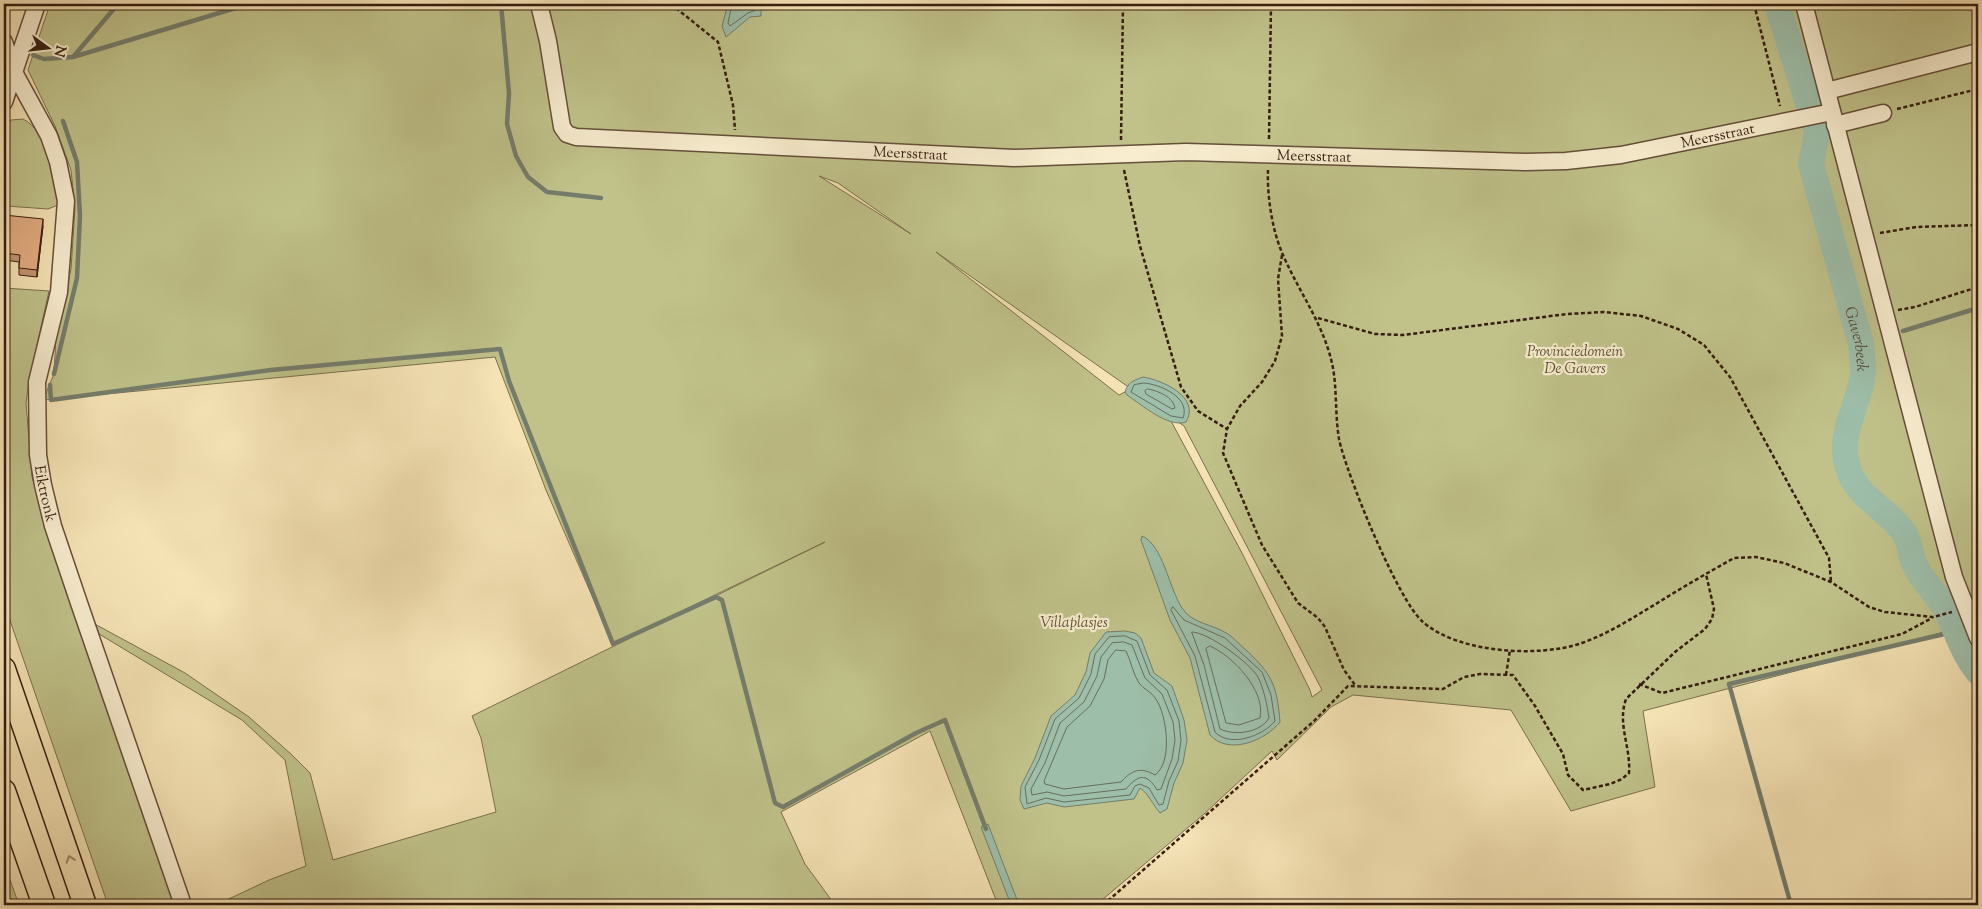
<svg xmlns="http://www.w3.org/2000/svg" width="1982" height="909" font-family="'Sorts Mill Goudy',serif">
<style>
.green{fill:#c0c28a;stroke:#7b6f4d;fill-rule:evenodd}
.water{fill:#9dbea9;stroke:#747d6c}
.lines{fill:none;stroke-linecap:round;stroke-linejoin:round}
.shore{stroke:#6a6d5c;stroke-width:1}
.stream{stroke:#747d6c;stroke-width:4.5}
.river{stroke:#9dbea9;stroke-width:26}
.minor-casing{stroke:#664e39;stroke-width:19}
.highway-casing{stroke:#361c10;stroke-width:25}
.path{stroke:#361c10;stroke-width:2.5;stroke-dasharray:4 2.5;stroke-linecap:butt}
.minor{stroke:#f8edcf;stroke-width:16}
.highway{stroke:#f5e3b5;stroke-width:22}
.rail{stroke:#361c10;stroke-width:4;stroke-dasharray:9 9;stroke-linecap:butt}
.wall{fill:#c39470;stroke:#361c10}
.shaded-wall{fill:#9f785b;stroke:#361c10}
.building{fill:#e3ac82;stroke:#361c10}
.oneway{stroke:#9f896b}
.labels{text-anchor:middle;stroke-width:4.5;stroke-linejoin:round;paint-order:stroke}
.street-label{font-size:15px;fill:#361c10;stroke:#f8edcf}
.park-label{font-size:15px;font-style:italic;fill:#5f4e35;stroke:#f8edcf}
.water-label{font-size:16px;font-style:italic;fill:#554d3e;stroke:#f8edcf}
</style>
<rect width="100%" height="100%" fill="#f5e3b5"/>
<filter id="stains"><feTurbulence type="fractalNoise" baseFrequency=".004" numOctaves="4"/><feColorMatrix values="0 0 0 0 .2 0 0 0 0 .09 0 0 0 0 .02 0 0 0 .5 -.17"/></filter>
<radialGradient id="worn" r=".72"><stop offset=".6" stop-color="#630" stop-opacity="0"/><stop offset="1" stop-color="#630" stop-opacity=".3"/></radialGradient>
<!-- green -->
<path class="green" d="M50,4h1928v619c-2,16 0,29 0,44l-19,-31 -3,-10 -12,6 -301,79 12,76 -84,24 -60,-101 -158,-15 -22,12 -54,53 -5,-9 -68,63 -108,91h-98l-68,-174 -149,81 24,52 30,41h-619l53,-25 37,-14 -21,-106 -43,-40 -148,-89 -3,-9 94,51 64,44 42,37 19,19 23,87 163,-48 -15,-74 -9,-22 353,-174 -212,102 -67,-154 -51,-133 -452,43 11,-26 2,-38 15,-67 4,-61 -4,-38 -16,-44 -27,-56zM819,176l19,7 73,51zM936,252l248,174 138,264 -10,7 -2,-7 -68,-137 -71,-132 -46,-29 -6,3z
M23,119c25,12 32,60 35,86l-10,4 -42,-3 -2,-78 7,-8z
M4,288l45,3 -20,90 -3,22 6,74 33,111 109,317h-66l-104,-302z
M4,863l15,42h-15z"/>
<!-- water -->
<path class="water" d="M728,4h33v12l-11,1 -24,20 -4,-11z
M1143,377c19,3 58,20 43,45 -18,6 -44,-17 -59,-27l-2,-3c3,-10 8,-11 18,-15z
M1142,536c21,9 27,52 40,72 10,16 31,16 46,26 6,4 11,10 17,15 27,25 32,36 35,73 -14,18 -51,34 -70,13l-20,-77 -20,-38 -29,-80z
M1125,631l10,2 6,5 13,35 18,13 12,34 3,20 -4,23 -9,20 -7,26 -7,4c-7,-8 -12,-20 -20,-25l-6,11 -70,8 -17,-4 -23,6 -4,-9 1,-14 14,-28 16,-42 24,-21 11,-23 4,-19 16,-21z
M988,824l31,81h-8l-30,-78z"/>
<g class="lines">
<!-- shore -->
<path class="shore" d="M732,4l-4,19 2,3 18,-13 8,-3 1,-6
M1144,383c15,1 47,14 39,35l-12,-2 -40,-24 3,-7z
M1148,389c11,2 25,8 27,19l-3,1 -26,-15 -1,-3z
M1173,607l11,13 41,18 37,34 9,23 4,26c-12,15 -45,27 -60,11l-20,-76 -24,-46z
M1192,632c16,0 58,31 66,45 6,13 9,27 11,41 -9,15 -34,18 -49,11l-16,-64z
M1125,636l12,5 13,34 17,15 12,31 2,19 -3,21 -9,20 -6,23 -4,1 -10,-17 -9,-4 -5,2 -5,9 -66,7 -18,-4 -19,6 -2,-17 14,-27 16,-41 24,-21 12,-24 4,-20 14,-17z
M1124,642l8,3 13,33 17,16 11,28 2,18 -3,19 -11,30 -4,1c-11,-19 -20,-14 -31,-1l-62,7 -17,-4 -15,3 -1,-6 14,-26 15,-40 24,-21 13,-26 4,-19 11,-14z
M1210,646c23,10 56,45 50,72l-21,7 -13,-2 -20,-74z
M1116,650l10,1c5,10 7,23 13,32 4,6 13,9 17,16 11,17 17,63 -1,76 -15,-9 -24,-4 -34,7l-57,7 -19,-5 -1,-3 23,-54 23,-21 14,-27 4,-19z"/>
<!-- stream -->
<path class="stream" d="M501,4l8,89 -2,31 9,32 12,21 19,15 54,6
M33,55l11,4 29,-2 45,-53
M73,57l176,-53
M1903,331l75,-23
M1861,344l8,-3
M54,374l23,-96 3,-62 -3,-54 -14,-41
M50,385l1,15 220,-30 229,-21 9,32 104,263 103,-47 6,3 53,203 8,4 133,-74 29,-13 41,109
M1791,905l-62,-221 224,-52"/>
<!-- river -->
<path class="river" id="s1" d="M1777,4l40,128 -6,32 50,180c1,9 2,18 2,27 -2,31 -23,57 -17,89 7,37 37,45 56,70 9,11 7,23 13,35 6,14 18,25 26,37 15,23 19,48 37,70"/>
<defs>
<g id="minor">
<path id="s2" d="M539,4l9,37 14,86 5,7 9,3 438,21 172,-6 339,10 41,-1 55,-6 211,-43"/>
<path d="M1804,4l150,573 24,61"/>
<path id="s3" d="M4,42l11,32 34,62 9,26 8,39 -7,91 -22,90 1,73 5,30 10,41 26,77 104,302"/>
<path d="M1827,91l151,-39"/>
<path d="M4,102l33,-98"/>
<path d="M1835,125l48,-12"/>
</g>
<path id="highway" d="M4,669l81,236
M4,791l40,114"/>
</defs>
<!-- minor casing -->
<use href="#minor" class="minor-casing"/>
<!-- highway casing -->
<use href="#highway" class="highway-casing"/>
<!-- path -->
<path class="path" d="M671,4l47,38 15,63 2,25
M1754,4l26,102
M1897,109l81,-20
M1269,139l2,-135
M1121,140l2,-136
M1124,170l16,76 41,141 17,24 29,18
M1268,170c-1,26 4,60 15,85 17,39 42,71 50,113 4,23 2,47 6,71 7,34 59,162 84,183 35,31 116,36 159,21 28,-10 52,-26 77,-41 24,-15 50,-30 75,-44l22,-1 28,6 47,19 38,25 16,5 48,5 19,-5
M1880,233l36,-6 62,-2
M1282,255l-4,24 4,57 -7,25 -13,21 -22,24 -13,23 -4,24 39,92 36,58 20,15 7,9 19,43 11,15
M1898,310l17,-3 63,-20
M1318,318l57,16 28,1 164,-21 37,-2 37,4 37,13 26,16 26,32 99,181 2,24
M1506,675l4,-25
M1639,684l23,9 240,-59 30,-16
M1103,905l211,-184 34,-35 95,3 21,-12 16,-3 33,1 22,31 28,48 5,21 15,15 27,-6 12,-5 7,-6c2,-26 -12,-49 -3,-74l49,-47 30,-23 7,-10 2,-10 -8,-35"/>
<!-- minor -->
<use href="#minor" class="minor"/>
<!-- highway -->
<use href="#highway" class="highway"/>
<!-- rail -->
<path class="rail" d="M4,26l7,-22"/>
</g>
<!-- wall -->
<path class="wall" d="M4,215l39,11 -6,51 -18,-2v-13l-15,-2z"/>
<!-- shaded-wall -->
<path class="shaded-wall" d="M43,219v7l-6,51v-7z"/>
<!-- building -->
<path class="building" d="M4,215l39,4 -6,51 -18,-2 1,-13 -16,-2z"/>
<!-- one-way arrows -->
<defs><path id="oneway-chevron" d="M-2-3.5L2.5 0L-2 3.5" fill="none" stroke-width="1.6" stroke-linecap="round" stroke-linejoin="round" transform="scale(1.25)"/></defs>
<use class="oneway" href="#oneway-chevron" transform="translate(70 859) rotate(-109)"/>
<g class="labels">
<!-- street labels -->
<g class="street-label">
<text dy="5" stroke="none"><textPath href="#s2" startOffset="1288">Meersstraat</textPath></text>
<text dy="5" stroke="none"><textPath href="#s2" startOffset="478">Meersstraat</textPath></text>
<text dy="5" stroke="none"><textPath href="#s2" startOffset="882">Meersstraat</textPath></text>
<text dy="5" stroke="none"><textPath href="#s3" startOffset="468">Eiktronk</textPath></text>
</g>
<!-- park labels -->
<g class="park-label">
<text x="1575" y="356">Provinciedomein<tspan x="1575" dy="17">De Gavers</tspan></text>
<text x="1074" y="627">Villaplasjes</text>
</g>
<!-- water labels -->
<g class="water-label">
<text dy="6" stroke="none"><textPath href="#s1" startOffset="348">Gaverbeek</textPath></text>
</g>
</g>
<!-- margin -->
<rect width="1982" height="909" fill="none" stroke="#f5e3b5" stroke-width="20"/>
<rect x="5" y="5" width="1972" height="899" fill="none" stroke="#361c10" stroke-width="2.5"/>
<rect x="10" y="10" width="1962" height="889" fill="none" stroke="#361c10"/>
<!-- north arrow -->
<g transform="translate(48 48) rotate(105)" stroke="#f8edcf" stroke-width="4" paint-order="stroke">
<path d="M0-4L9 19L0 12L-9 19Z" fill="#361c10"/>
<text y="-8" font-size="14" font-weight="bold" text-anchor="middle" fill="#361c10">N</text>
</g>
<rect width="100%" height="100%" filter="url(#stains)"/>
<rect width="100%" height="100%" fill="url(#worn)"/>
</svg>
